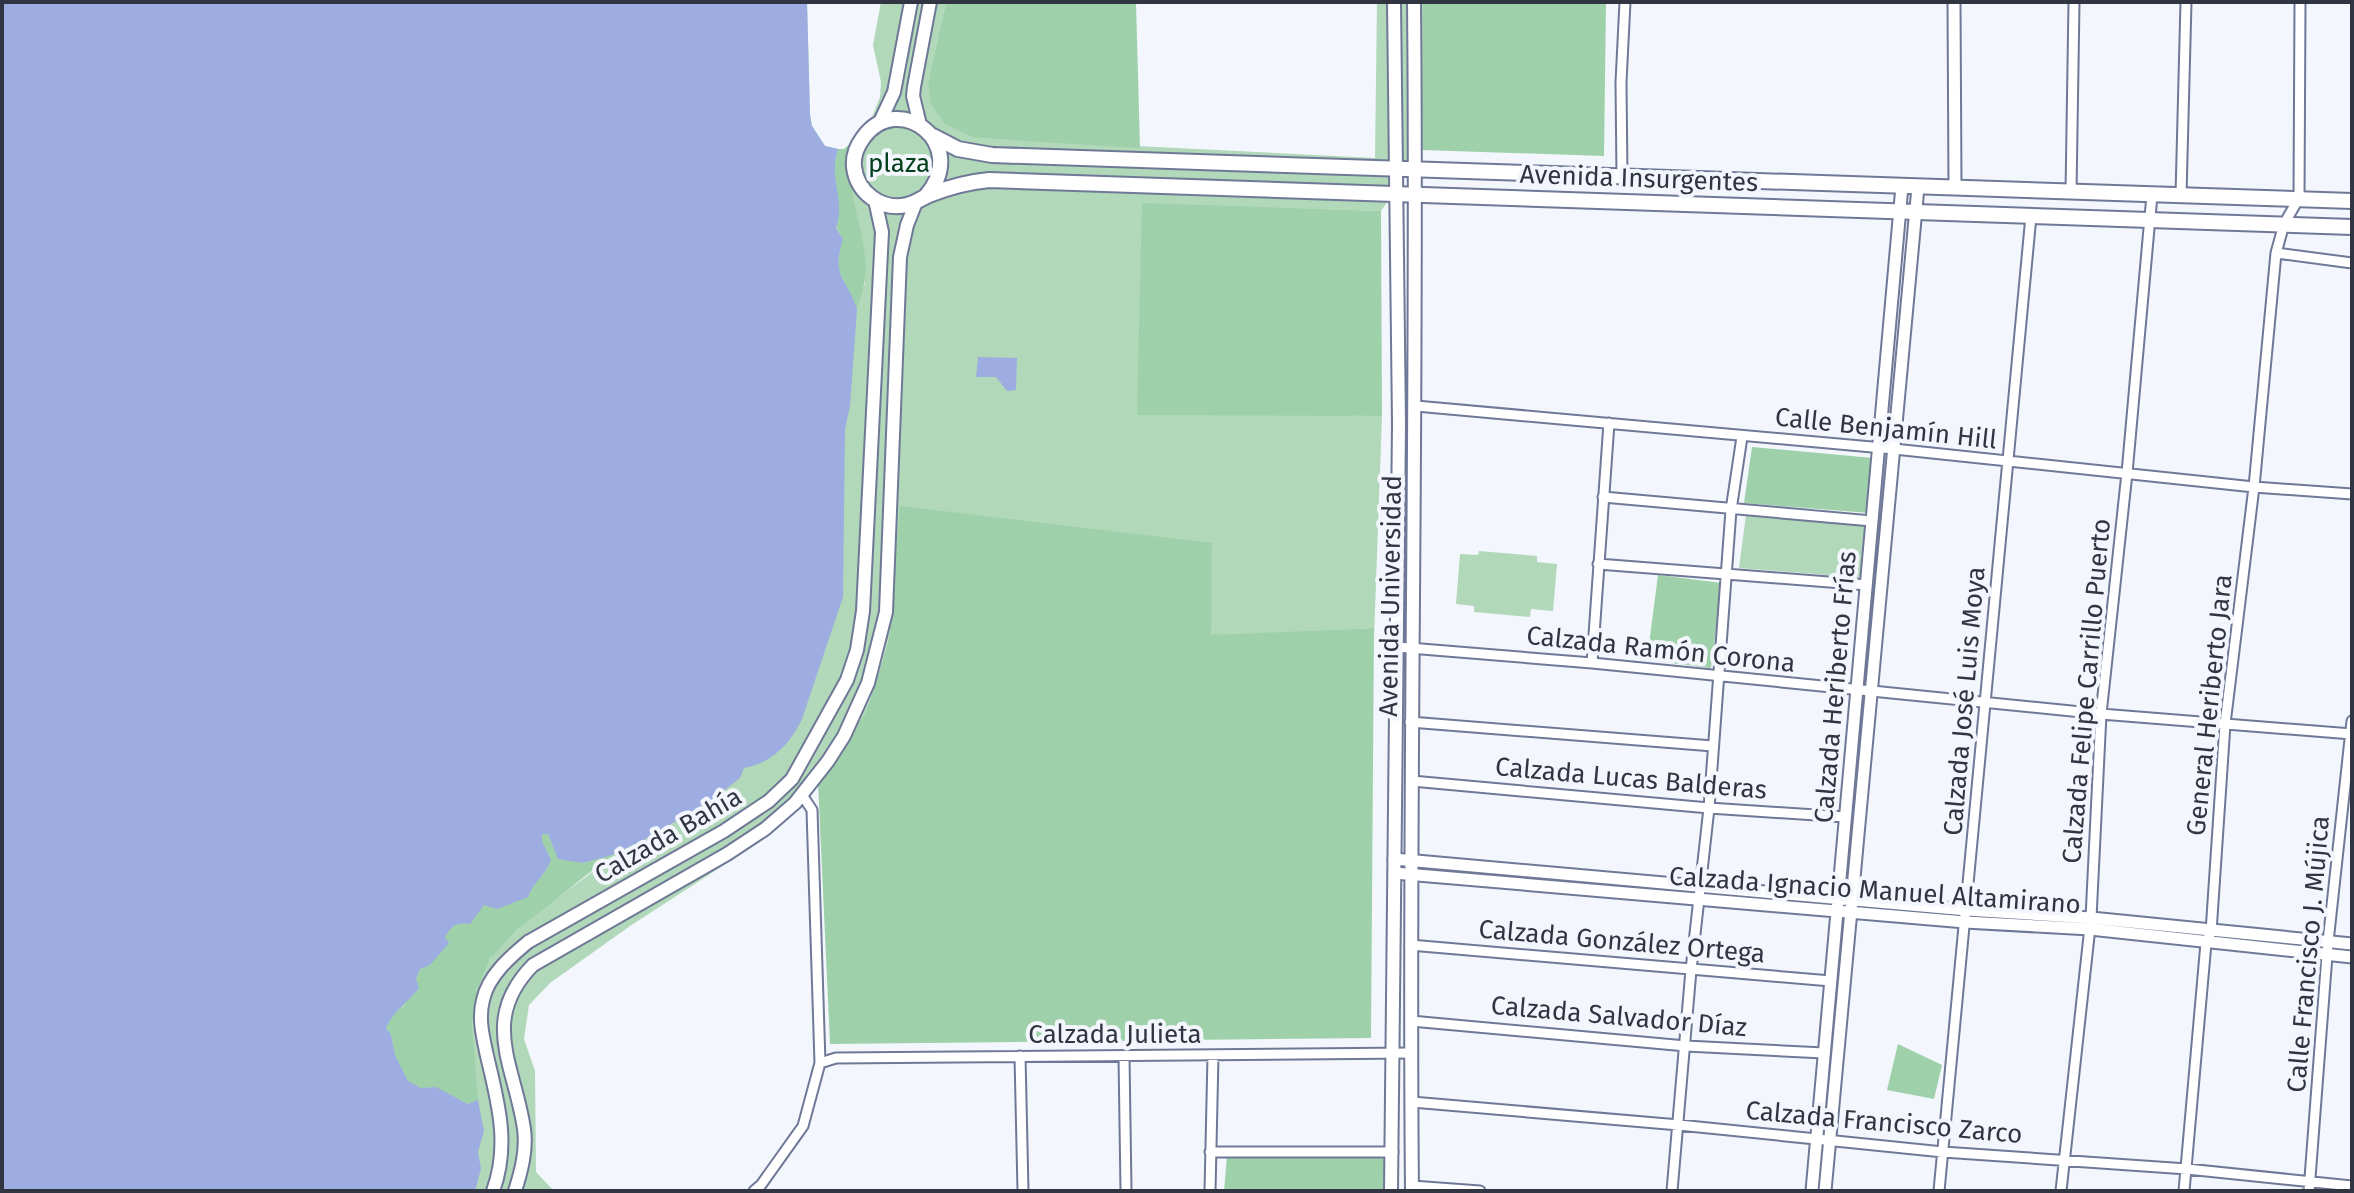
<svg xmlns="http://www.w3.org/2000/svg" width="2354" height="1193" font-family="'Fira Sans',sans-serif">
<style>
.green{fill:#b1d8b9;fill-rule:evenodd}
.forest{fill:#9ed1a9}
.water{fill:#9dade1}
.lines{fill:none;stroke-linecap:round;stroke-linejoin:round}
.minor-casing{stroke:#6f7997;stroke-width:13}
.tertiary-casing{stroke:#6f7997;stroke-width:15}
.secondary-casing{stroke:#6f7997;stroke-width:16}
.primary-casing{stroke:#6f7997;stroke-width:18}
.minor{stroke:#fff;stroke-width:9}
.tertiary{stroke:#fff;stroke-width:11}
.secondary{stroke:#fff;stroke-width:12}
.primary{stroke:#fff;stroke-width:14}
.labels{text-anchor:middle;stroke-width:8;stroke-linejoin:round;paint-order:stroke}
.park-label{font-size:26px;fill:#023f1a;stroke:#f3f6fc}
.street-label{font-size:26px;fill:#313542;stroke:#f3f6fc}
</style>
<rect width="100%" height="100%" fill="#f3f6fc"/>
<!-- green -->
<path class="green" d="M2,2h805l3,113 2,11 13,20 13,3 -5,14 24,144 8,-24 -1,-28 -14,-68 -1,-27 20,-35 11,-28 1,-15 -8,-37 8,-43h65l-18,80 47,56 400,20 2,-156h46v148l-42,61 -239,-7 208,212h32l-8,222 -1,-10 -163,8 2,-93 -317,41 -6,53 -24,76 -47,70 -60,60 -128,83 -80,57 -21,22 -5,34 11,32 1,101 18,19h-552zM610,856c-42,42 -117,71 -133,133 -10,35 -2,75 0,111l-82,-45 188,-192z
M1747,507l122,16 -4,55 -126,-10z
M1479,551l58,5v6l20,2 -4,47 -22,-2 -1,8 -56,-5v-6l-18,-2 4,-50 18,1z"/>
<!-- forest -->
<path class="forest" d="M946,2h190l4,146 -165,-10 -30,-14 -14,-20 -3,-22z
M1423,2h183l-2,154 -181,-6z
M852,142c-11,52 21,97 12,143 -1,8 -5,16 -7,24 -11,-34 -26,-30 -14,-70 -14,-23 -13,-65 -5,-90h6z
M1142,203l239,8 1,205 -245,-1z
M1752,447l121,11 -4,55 -125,-10z
M900,506l312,37 -1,92 163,-7 -3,410 -541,6 -12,-261 47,-70 12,-34 12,-42z
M1658,575l64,8 -11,85 -64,-8z
M542,834h5l36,29 29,-8 -94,74 -28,30 -13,30 -5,36 6,75 -10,4 -32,-17 -15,1 -13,-7 -13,-26 -4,-20 -5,-7 6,-13 12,-8 17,-38 31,-43 8,-3h10l14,-18 44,-8c5,-15 18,-22 23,-37l-9,-19z
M1898,1044l44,21 -8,34 -47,-9z
M1227,1156h163l-3,35h-163z"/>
<!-- water -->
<path class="water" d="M2,2h805l3,113 2,11 13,20 13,3c-10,32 8,48 -2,79l7,11c-12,40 3,36 14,70l-7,97 -5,23 -2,168 -41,122c-11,24 -30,44 -58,49l-4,10 -28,22 -65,38 -35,17 -29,8 -25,-4 -10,-25h-6v7l9,19c-5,15 -18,22 -23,37l-31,12 -13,-4 -14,19c-14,-2 -18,1 -25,13l4,6 -19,22 -10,4 -4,10 3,9c-11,14 -26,24 -33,40l5,7 4,20 13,26 13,7 15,-1 32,17 10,-4 6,31 -6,21 3,17 -6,22h-473z
M978,357l39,1 -1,32 -9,1 -11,-14h-20z"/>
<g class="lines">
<defs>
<path id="minor" d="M1622,177l-1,-95 4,-80
M2071,192l3,-190
M2181,195l5,-193
M2276,253l76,10
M1416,406l478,43 360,38 98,7
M1603,497l269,24
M1598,564l269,21
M1397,647l195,16 509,51 251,20
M1592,663l17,-240
M1410,722l303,24
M1412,781l297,27 137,9
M1410,945l421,36
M1411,1021l275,25 138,7
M1020,1056l3,135
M1124,1056l2,135
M820,1063l16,-5 575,-5
M1412,1102l267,23 264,27 244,17 165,17
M1210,1152h183
M1412,1186l68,5
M754,1191l7,-6 42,-59 17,-63 -8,-253 -10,-15
M1210,1191l3,-135
M1672,1191l19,-221 18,-162 22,-298 11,-73
M1939,1191l92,-975
M2061,1191l30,-273 10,-204 26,-241 25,-278
M2184,1191l22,-248 5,-11 14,-208 29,-237 22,-234 8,-29 15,-26 1,-196
M2309,1191l19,-249 24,-221"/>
<path id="tertiary" d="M1954,2l1,186
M1394,859l573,51 124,8 261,26
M1394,873l571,49 125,7 262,28
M1812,1191l90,-1005
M1825,1191l93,-1004"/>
<path id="secondary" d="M879,124l15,-32 17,-90
M920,125l-7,-29 1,-9 16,-85
M493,1191c17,-46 5,-89 -6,-135 -4,-19 -9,-37 -4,-56 5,-24 27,-43 45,-58l196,-111 45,-30 23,-22 55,-99 10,-30 6,-39 19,-379 -7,-32
M515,1191c6,-19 12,-41 9,-62 -9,-63 -45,-109 9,-164l194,-111 38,-25 30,-26 33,-42 16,-25 24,-53 18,-71 14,-355 7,-32 9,-23
M1391,1191l8,-767 -5,-422
M1412,1191c-4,-396 6,-793 2,-1189"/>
<path id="primary" d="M933,136l25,13 34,6 1360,46
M926,196c45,-52 -28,-107 -63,-58 -6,8 -10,19 -9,29 3,26 28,44 53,38 9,-2 15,-7 22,-10 20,-8 39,-13 60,-15l1363,47"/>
</defs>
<!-- minor casing -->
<use href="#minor" class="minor-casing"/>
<!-- tertiary casing -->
<use href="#tertiary" class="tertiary-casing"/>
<!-- secondary casing -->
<use href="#secondary" class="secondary-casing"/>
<!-- primary casing -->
<use href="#primary" class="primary-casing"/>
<!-- minor -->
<use href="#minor" class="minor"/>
<!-- tertiary -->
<use href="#tertiary" class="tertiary"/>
<!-- secondary -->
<use href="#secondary" class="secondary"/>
<!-- primary -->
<use href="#primary" class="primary"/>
</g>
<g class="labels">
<!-- park labels -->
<g class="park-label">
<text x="899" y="172">plaza</text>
</g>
<!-- street labels -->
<g class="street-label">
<text transform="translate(1639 178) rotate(2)" y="9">Avenida Insurgentes</text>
<text transform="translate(1886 428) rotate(6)" y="9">Calle Benjamín Hill</text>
<text transform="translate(1390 596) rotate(-89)" y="9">Avenida Universidad</text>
<text transform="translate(1661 649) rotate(6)" y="9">Calzada Ramón Corona</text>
<text transform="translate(1835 687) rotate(-85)" y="9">Calzada Heriberto Frías</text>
<text transform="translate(2086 691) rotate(-85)" y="9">Calzada Felipe Carrillo Puerto</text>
<text transform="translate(1964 701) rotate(-85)" y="9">Calzada José Luis Moya</text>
<text transform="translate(2209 705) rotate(-84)" y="9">General Heriberto Jara</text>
<text transform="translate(1631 778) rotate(5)" y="9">Calzada Lucas Balderas</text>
<text transform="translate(668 835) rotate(-30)" y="9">Calzada Bahía</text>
<text transform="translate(1875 890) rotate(4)" y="9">Calzada Ignacio Manuel Altamirano</text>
<text transform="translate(1622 941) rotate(5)" y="9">Calzada González Ortega</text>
<text transform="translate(2308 954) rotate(-85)" y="9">Calle Francisco J. Mújica</text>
<text transform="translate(1619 1016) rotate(5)" y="9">Calzada Salvador Díaz</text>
<text x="1115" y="1043">Calzada Julieta</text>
<text transform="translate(1884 1122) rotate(5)" y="9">Calzada Francisco Zarco</text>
</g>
</g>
<!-- border -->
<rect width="2354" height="1193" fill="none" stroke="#313542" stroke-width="8"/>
</svg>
